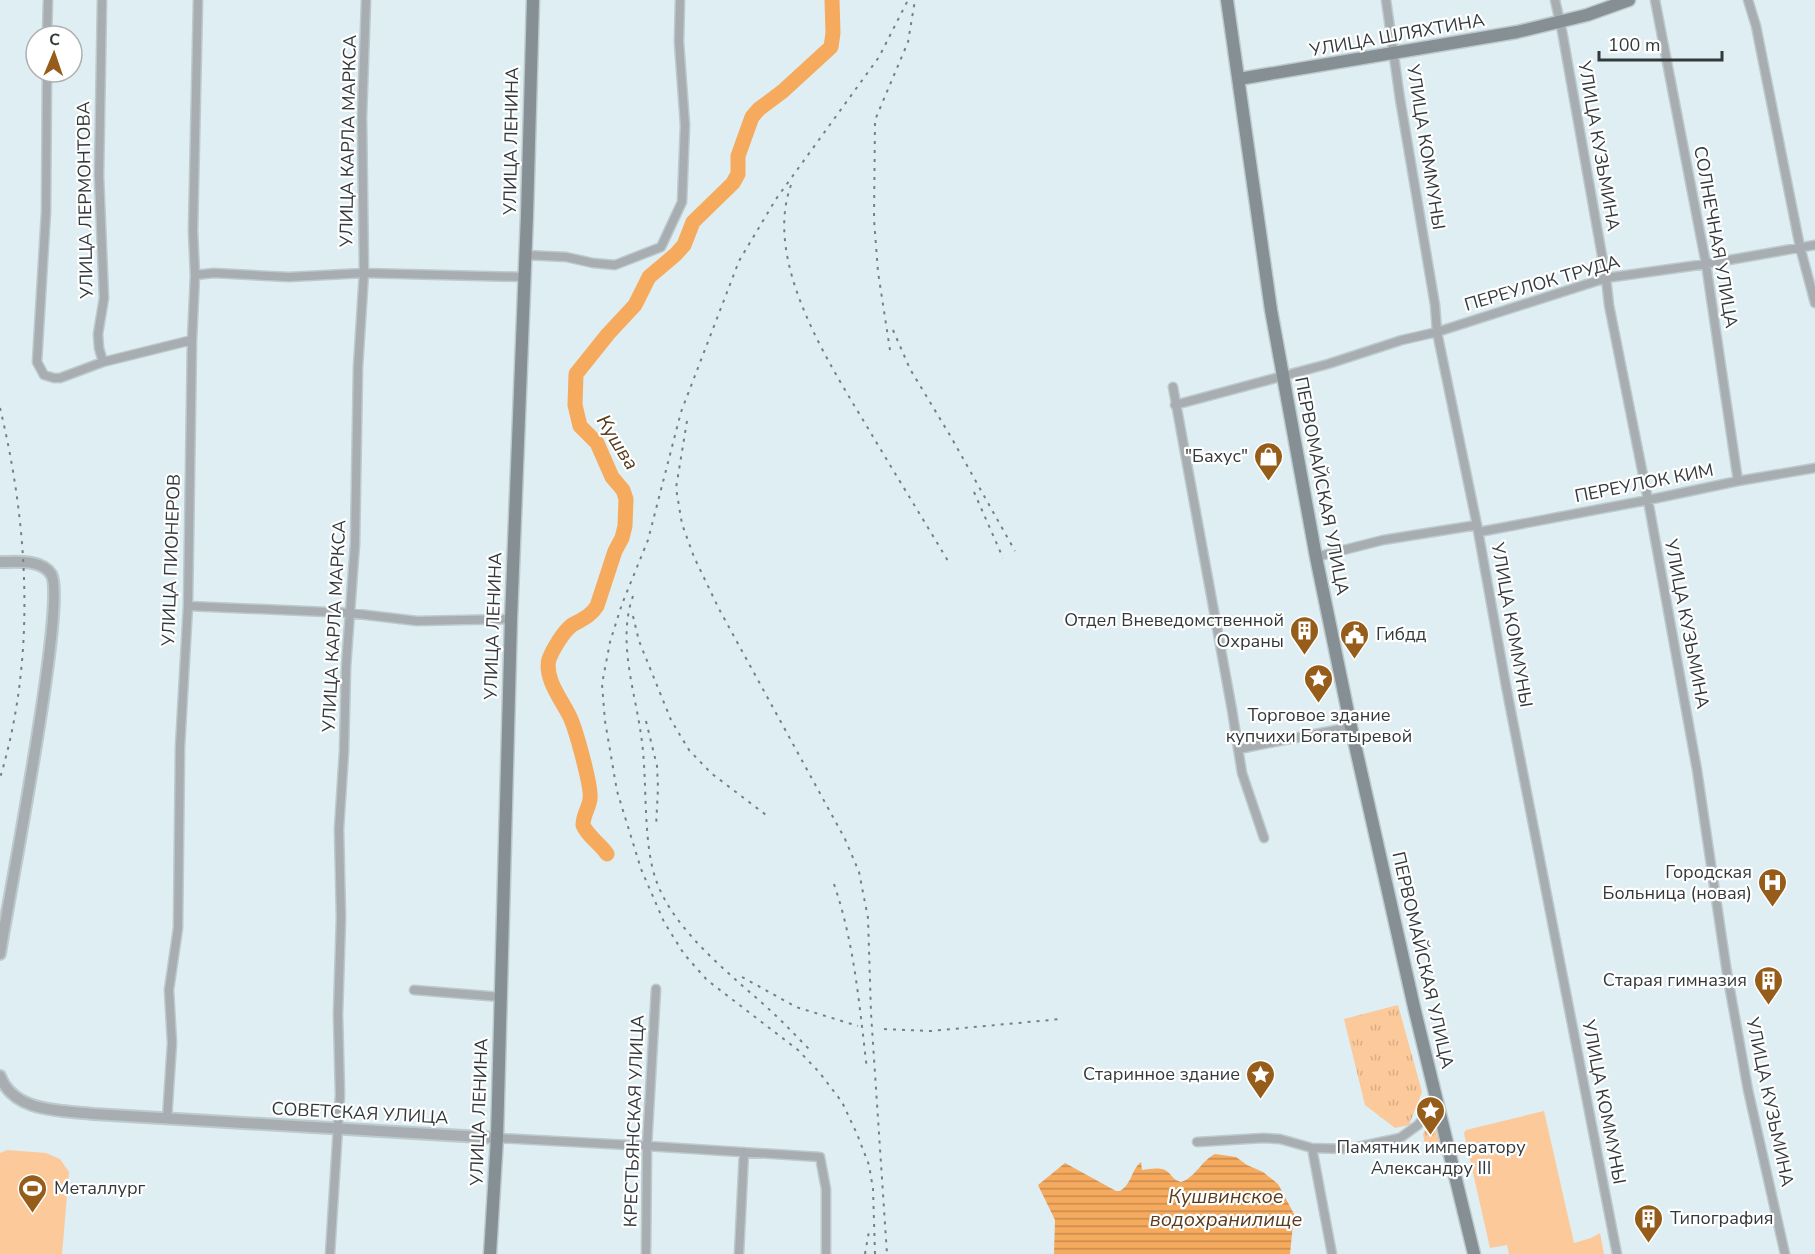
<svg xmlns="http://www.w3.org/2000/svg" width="1815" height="1254" font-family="'Nunito Sans',sans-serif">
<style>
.grass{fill:url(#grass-tufts)}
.park{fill:#fbc99a}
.water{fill:url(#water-rules)}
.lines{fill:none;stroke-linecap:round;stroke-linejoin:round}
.river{stroke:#f5aa5e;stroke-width:15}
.minor-casing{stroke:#bccace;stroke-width:11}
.tertiary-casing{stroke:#bccace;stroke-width:14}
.secondary-casing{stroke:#bccace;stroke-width:15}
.minor{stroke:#a7adb0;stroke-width:8}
.tertiary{stroke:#a7adb0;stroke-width:10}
.secondary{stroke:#868f93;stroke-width:12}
.rail{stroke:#768083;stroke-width:2;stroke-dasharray:3 6;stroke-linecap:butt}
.labels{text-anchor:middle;stroke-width:4.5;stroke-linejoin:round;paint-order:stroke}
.street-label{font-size:18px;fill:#33393b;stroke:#fff}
.poi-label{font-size:18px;fill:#33393b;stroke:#fff;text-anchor:end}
.water-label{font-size:20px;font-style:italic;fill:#5a3b1c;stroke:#fff}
</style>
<defs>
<pattern id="grass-tufts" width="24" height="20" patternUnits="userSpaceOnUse" patternTransform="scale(1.5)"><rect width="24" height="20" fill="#fbc99a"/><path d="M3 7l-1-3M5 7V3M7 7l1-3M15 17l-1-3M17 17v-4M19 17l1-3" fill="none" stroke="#d8ad86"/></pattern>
<pattern id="water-rules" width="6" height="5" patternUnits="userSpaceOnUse" patternTransform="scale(1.5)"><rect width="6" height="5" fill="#f5aa5e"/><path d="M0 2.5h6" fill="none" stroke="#c78b4f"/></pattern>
</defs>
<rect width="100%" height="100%" fill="#deeef3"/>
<!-- grass -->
<path class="grass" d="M1398,1005l24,87 -13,33 -14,3 -30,-23 -21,-86z
M1436,1119l8,32 -5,1 -14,-8 -2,-10 9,-14z"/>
<!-- park -->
<path class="park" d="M1544,1111l30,132 17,-5 9,-5 4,21h-95l-2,-9 -17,3 -26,-115 2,-3z
M7,1150l39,3 14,6 9,13 -7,82h-62v-101z"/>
<!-- water -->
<path class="water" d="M1215,1154l21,3 11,8 16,7 15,12 16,30 -4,40h-236l1,-34 -17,-35 27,-22 51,28h4c12,-7 11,-21 21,-29l1,8c10,-1 21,-4 28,4 4,5 5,6 11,8 15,-5 20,-21 34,-28z"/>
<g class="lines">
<!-- river -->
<path class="river" d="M607,854c-7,-11 -19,-17 -24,-29 0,-10 6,-17 7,-26 2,-12 -15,-73 -21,-84 -8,-16 -25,-37 -20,-56 4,-10 14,-27 23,-34 10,-6 18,-8 25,-19l18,-55 7,-13 3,-12 1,-27 -3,-9 -11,-13 -15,-34 -17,-17 -5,-21 1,-31 32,-40 27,-29 14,-28 27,-23 8,-9 9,-23 40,-39 5,-9v-18l14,-39 7,-8 24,-18 48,-44 2,-14 -1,-33"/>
<defs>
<path id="minor" d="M102,0l-3,176 5,122 -6,36 1,14 4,14
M1386,0l14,99 35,206 2,27 40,193 29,161 111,568
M1555,0l7,31 44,247 3,27 39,195 49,270 30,203 21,117 37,164
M1655,0l51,264 32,217
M1748,0l8,26 44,221 15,56
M47,36l1,-36
M47,72l-1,140 -9,150 7,13 10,3h6l43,-16 89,-22
M525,255l41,2 27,6 22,2 46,-18 21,-45 3,-77 -6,-83 1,-42
M195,275l19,-2 75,4 75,-4 160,4
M1173,387l59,323 10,63 22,65
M1175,405l153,-41 74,-24 35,-8 169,-54 100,-14 109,-19
M1479,532l169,-32 90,-19 77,-13
M1316,557l67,-17 94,-15
M188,606l162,7 67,8 94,-2
M1239,749l112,-22
M414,990l87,7
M167,1119l5,-76 -3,-53 9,-62 2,-181 8,-141 4,-266 3,-65 -2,-44 5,-231
M497,1138l150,8 173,11 6,32v65
M1197,1142l66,-4 17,1 32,9 36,1 52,-11 18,-13 19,-25
M1312,1148l20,106
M330,1254l10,-159 -2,-81 3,-96 -2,-89 5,-77 2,-85 9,-123 3,-177 6,-94 -2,-156 4,-117
M646,1254l1,-108 9,-157
M739,1254l5,-102"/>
<path id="tertiary" d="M0,562c16,0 41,-3 51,12 17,24 -44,331 -51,380
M0,1076c14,37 61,34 94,38l403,24"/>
<path id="secondary" d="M1227,0l44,310 45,247 35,170 63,280 60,247
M1239,79l278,-47 70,-17 42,-15
M490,1254l7,-116 14,-519 16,-404 6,-215"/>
</defs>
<!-- minor casing -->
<use href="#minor" class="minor-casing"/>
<!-- tertiary casing -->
<use href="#tertiary" class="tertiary-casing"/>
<!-- secondary casing -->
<use href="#secondary" class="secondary-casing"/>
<!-- minor -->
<use href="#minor" class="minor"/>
<!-- tertiary -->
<use href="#tertiary" class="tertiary"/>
<!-- secondary -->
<use href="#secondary" class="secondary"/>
<!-- rail -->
<path class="rail" d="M791,185c-29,80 42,184 81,250 25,42 51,84 76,126
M893,330l17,39 41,68 64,114
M890,350l-12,-78 -4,-53 1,-99 33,-78 7,-42
M0,408c29,120 36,251 0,370
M687,421l-11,67 6,36 12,33 25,52 126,230 14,33 9,46 3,95 16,241
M974,492l29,66
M633,596c-16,45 2,95 8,139 7,44 1,105 15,145 18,52 77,96 116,132 14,13 26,26 39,39
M633,616l6,25 32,79 18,30 22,23 59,45
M646,721l11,45 1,22 -2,39
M834,884c21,62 25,120 33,185
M742,977l54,30 62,19
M884,1029l47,2 130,-12
M865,1254l4,-23
M875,1254l-2,-65 -4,-24 -12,-31 -15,-32 -23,-30 -21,-22 -91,-70 -23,-26 -20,-32 -23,-53 -24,-78 -12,-70 -3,-37 8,-42 12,-38 26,-64 33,-128 58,-151 37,-62 103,-142 29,-57"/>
</g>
<!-- icons -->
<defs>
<symbol id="shop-pin" viewBox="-11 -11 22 30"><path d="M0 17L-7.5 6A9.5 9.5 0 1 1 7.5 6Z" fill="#965c19" stroke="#fff"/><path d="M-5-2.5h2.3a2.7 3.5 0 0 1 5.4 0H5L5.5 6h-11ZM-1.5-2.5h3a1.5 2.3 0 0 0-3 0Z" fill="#fff"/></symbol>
<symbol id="building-pin" viewBox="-11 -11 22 30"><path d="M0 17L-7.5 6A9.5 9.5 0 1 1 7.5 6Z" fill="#965c19" stroke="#fff"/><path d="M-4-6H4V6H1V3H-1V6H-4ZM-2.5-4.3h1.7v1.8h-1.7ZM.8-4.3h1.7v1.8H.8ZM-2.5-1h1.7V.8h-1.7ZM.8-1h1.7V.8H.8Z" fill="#fff"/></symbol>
<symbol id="civic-pin" viewBox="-11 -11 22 30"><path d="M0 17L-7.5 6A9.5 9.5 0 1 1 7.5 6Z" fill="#965c19" stroke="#fff"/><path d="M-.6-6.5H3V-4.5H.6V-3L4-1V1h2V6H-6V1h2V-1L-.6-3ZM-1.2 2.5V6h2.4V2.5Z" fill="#fff"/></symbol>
<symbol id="sight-pin" viewBox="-11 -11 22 30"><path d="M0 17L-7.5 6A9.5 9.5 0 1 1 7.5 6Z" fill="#965c19" stroke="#fff"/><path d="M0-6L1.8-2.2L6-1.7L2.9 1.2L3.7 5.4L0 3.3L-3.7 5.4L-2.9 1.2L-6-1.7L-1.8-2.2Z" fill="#fff"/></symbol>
<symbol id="hospital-pin" viewBox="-11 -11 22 30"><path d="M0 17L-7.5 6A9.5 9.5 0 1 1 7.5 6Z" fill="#965c19" stroke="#fff"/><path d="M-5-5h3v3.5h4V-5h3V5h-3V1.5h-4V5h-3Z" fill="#fff"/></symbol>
<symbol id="stadium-pin" viewBox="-11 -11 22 30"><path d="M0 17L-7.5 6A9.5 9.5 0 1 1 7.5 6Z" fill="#965c19" stroke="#fff"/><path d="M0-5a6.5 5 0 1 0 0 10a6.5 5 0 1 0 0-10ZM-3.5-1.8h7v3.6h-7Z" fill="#fff"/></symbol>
</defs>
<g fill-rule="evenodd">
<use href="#shop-pin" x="1252" y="440" width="33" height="45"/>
<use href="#building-pin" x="1288" y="614" width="33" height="45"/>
<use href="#civic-pin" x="1338" y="618" width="33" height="45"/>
<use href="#sight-pin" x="1302" y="662" width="33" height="45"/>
<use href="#hospital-pin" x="1756" y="866" width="33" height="45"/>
<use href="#building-pin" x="1752" y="964" width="33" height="45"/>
<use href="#sight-pin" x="1244" y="1058" width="33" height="45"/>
<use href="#sight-pin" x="1414" y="1094" width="33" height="45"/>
<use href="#stadium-pin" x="16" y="1172" width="33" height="45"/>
<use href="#building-pin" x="1632" y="1202" width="33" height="45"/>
</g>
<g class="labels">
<!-- street labels -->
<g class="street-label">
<text transform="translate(1397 35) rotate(-10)" y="6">УЛИЦА ШЛЯХТИНА</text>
<text transform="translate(348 141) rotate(-89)" y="6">УЛИЦА КАРЛА МАРКСА</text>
<text transform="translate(511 141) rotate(-89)" y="6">УЛИЦА ЛЕНИНА</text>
<text transform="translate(1599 146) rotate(80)" y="6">УЛИЦА КУЗЬМИНА</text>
<text transform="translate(1426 147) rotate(81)" y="6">УЛИЦА КОММУНЫ</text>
<text transform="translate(85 200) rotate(-91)" y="6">УЛИЦА ЛЕРМОНТОВА</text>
<text transform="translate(1716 237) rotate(80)" y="6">СОЛНЕЧНАЯ УЛИЦА</text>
<text transform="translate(1542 283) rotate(-16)" y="6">ПЕРЕУЛОК ТРУДА</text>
<text transform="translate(1644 483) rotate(-11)" y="6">ПЕРЕУЛОК КИМ</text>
<text transform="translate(1322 486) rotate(79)" y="6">ПЕРВОМАЙСКАЯ УЛИЦА</text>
<text transform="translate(171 560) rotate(-88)" y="6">УЛИЦА ПИОНЕРОВ</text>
<text transform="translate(1687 624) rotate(79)" y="6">УЛИЦА КУЗЬМИНА</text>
<text transform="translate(1512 625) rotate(80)" y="6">УЛИЦА КОММУНЫ</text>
<text transform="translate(334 626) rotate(-87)" y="6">УЛИЦА КАРЛА МАРКСА</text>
<text transform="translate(493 626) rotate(-88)" y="6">УЛИЦА ЛЕНИНА</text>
<text transform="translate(1423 960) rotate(77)" y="6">ПЕРВОМАЙСКАЯ УЛИЦА</text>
<text transform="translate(1604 1102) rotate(79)" y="6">УЛИЦА КОММУНЫ</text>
<text transform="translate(1770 1102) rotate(78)" y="6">УЛИЦА КУЗЬМИНА</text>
<text transform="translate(479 1112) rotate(-88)" y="6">УЛИЦА ЛЕНИНА</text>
<text transform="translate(360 1113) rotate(3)" y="6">СОВЕТСКАЯ УЛИЦА</text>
<text transform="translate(634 1121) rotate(-88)" y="6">КРЕСТЬЯНСКАЯ УЛИЦА</text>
</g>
<!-- poi labels -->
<g class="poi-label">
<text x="1248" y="462">"Бахус"</text>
<text x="1284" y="626">Отдел Вневедомственной<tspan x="1284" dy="21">Охраны</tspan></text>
<text x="1376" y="640" text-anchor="start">Гибдд</text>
<text x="1319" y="721" text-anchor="middle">Торговое здание<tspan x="1319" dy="21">купчихи Богатыревой</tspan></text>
<text x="1752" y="878">Городская<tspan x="1752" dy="21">Больница (новая)</tspan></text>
<text x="1747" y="986">Старая гимназия</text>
<text x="1240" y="1080">Старинное здание</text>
<text x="1431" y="1153" text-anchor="middle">Памятник императору<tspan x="1431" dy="21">Александру III</tspan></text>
<text x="54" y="1194" text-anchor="start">Металлург</text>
<text x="1670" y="1224" text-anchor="start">Типография</text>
</g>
<!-- water labels -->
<g class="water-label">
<text transform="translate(618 442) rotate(58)" y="7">Кушва</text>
<text x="1226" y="1203">Кушвинское<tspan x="1226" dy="23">водохранилище</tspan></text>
</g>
</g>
<!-- north arrow -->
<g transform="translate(54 54) rotate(2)"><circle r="28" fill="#ffffff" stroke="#adb0b1" stroke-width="1.5"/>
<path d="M0-4.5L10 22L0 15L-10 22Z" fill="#965c19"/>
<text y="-9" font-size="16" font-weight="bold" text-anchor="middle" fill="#33393b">С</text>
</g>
<!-- scale -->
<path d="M1599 51v9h123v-9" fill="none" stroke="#33393b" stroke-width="3"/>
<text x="1608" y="51" font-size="18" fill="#33393b" stroke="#ffffff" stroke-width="4.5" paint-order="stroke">100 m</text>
</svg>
